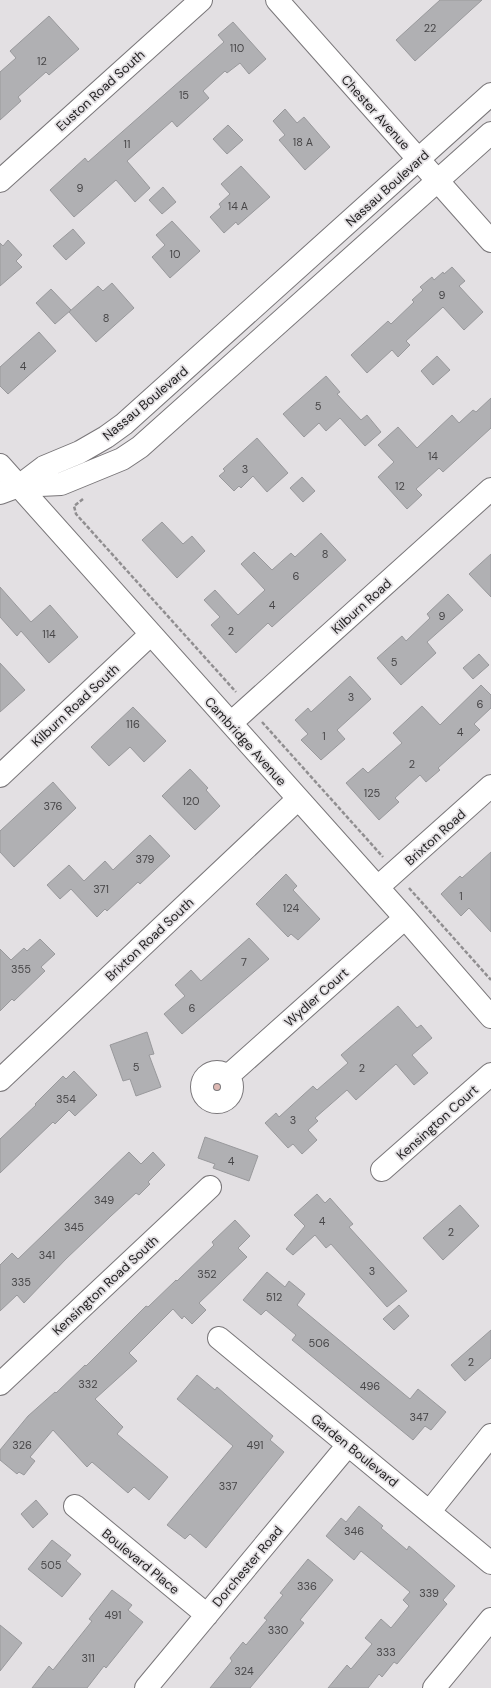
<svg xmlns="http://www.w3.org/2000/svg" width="491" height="1688" font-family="'DM Sans',sans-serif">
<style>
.green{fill:#ddb8b3}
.building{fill:#b0b0b3;stroke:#99999c}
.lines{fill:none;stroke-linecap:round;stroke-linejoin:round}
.street-casing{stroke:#797679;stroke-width:24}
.secondary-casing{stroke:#797679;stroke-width:24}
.path{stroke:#908e90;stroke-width:2.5;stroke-dasharray:4 2;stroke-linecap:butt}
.street{stroke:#fff;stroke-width:22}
.secondary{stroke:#fff;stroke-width:22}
.labels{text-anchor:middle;stroke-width:3.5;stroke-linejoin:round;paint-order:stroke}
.number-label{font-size:11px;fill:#474648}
.street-label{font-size:13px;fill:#242324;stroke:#e3e0e3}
</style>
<rect width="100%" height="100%" fill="#e3e0e3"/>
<!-- green -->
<path class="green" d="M205 1087a11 11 0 1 1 22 0a11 11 0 1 1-22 0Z"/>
<!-- building -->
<path class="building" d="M440,0h42l-67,61 -19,-21z
M49,16l30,33 -30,26 -3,-3 -28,25 3,4 -21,19v-48l16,-14 -6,-7z
M233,22l33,37 -17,15 -9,-11 -13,10 -2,-2 -22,20 6,7 -32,29 -5,-6 -45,40 23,27 -15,14 -19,-22 -42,37 -24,-27 35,-32 3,4 136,-120 -6,-7z
M285,109l12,14 7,-6 26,30 -25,23 -26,-30 6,-5 -12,-14z
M228,125l15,15 -16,14 -14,-15z
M241,166l29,31 -32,28 -2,-3 -12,11 -14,-16 11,-10 -2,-3 11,-10 -9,-10z
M163,187l13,15 -14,12 -13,-14z
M172,221l28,30 -30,27 -18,-21 13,-12 -9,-10z
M73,229l12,14 -19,17 -13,-14z
M8,240l14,15 -6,6 6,6 -22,19v-43l3,3z
M452,267l13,14 -6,5 24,26 -19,18 -21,-23 -37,34 4,4 -12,12 -6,-7 -25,23 -16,-18 37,-34 3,3 23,-22 -2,-2 11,-10 -3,-3 12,-10 2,3 9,-8 1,2z
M112,283l22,25 -38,34 -27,-30 29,-26 5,5z
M51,289l20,21 -16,14 -19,-21z
M39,332l17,19 -48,43 -8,-8v-19z
M437,356l13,14 -17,15 -12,-14z
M326,376l14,16 -3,2 24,26 6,-5 14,17 -16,14 -25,-28 -14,13 -7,-8 -15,14 -21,-23z
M491,398v30l-48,44 -4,-4 -23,21 6,6 -15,14 -29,-32 16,-15 -16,-17 20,-18 19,21 35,-33 7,8 14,-13 3,2z
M257,438l31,35 -21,19 -14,-16 -12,12 -2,-2 -5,5 -15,-15 6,-5 -2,-2z
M302,477l13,14 -12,11 -13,-14z
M162,522l21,22 9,-8 13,15 -28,27 -35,-38z
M321,533l25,27 -74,67 -4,-4 -32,30 -25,-28 9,-8 -16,-17 11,-10 23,25 27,-25 -24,-26 13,-12 18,18 19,-17 4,4z
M491,554v43l-22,-23z
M0,587l31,35 19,-17 28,32 -29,26 -28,-32 -4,5 -17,-19z
M448,594l15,16 -36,32 9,11 -35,32 -24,-27 25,-22 4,5 24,-23 -3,-4z
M479,654l10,11 -16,14 -10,-11z
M0,663l25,27 -25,22z
M350,676l21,23 -34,31 8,9 -24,21 -20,-20 7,-6 -13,-14 13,-12 3,4z
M481,685l10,10v13l-17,16 6,6 -42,38 2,2 -14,12 -6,-7 -25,23 4,4 -20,18 -33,-37 17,-15 5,5 34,-30 -9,-10 29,-27 18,19z
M133,707l33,34 -22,21 -14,-15 -21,19 -18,-19z
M190,769l18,19 -2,2 14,16 -25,24 -33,-34z
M53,782l23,26 -62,59 -14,-15v-21z
M150,835l20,21 -30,28 -2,-2 -31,29 -2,-2 -8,8 -26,-28 -11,10 -13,-14 22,-20 15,16 21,-20 8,9z
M491,852v80l-22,-24 -8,8 -20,-22 19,-18 2,2z
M286,874l11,12 -4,4 27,29 -22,21 -7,-6 -3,3 -32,-33z
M249,938l20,21 -87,75 -18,-20 21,-18 -10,-11 16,-15 10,11z
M40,939l15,15 -14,13 4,4 -31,30 -2,-2 -12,12v-62l11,11 13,-12 3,3z
M398,1006l19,22 4,-3 11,13 -20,17 16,18 -14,12 -18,-21 -40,36 -9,-10 -32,28 3,3 -10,9 9,10 -15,14 -9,-10 -5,4 -23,-25 11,-10 3,4 34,-31 4,4 31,-27 -7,-8z
M147,1032l7,22 -5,1 12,32 -25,9 -6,-17 -7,2 -13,-36z
M74,1071l23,24 -22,21 -6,-6 -14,14 -2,-2 -53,51v-34l36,-34 -1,-1 28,-28 3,3z
M205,1137l53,19 -9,25 -36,-13 2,-4 -17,-6z
M129,1152l12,12 12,-12 12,13 -17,17 2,2 -11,11 -3,-2 -25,23 -45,43 -42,44 -7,-8 -17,16v-46l12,-12 6,6z
M317,1194l8,9 5,-5 23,26 -4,3 58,64 -20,16 -56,-63 -5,4 -11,-13 -22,20 -7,-6 19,-23 -11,-11z
M460,1205l19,21 -36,34 -20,-22z
M235,1220l15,16 -12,12 9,9 -48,46 7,7 -14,14 -8,-8 -2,3 -9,-10 -44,44 8,8 -42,38 28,28 -6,7 51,43 -19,23 -15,-13 -6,6 -36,-31 -5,5 -34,-37 -23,27 5,4 -11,14 -5,-3 -2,2 -17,-14v-10l28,-34 27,-24 1,1 29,-28 1,1 60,-60 2,1 28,-27 1,1 37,-36 -2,-3z
M267,1272l18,15 4,-6 16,13 -8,11 113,94 8,-10 28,23 -15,18 -6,-4 -12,14 -121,-100 4,-5 -30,-25 -5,5 -18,-15z
M399,1305l10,11 -15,14 -11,-11z
M491,1330v28l-26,23 -14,-16z
M197,1375l18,15 2,-3 17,15 39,34 -3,4 14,12 -78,96 -16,-14 -5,5 -18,-14 66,-79 -56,-47z
M36,1500l12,14 -15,14 -12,-14z
M359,1506l24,20 -2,2 26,22 2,-4 46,40 -12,14 4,4 -50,60 -3,-2 -12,15 -3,-3 -11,14h-40l19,-23 4,4 21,-25 -7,-6 16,-19 10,9 18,-22 -6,-6 7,-8 -49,-41 -7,9 -28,-24 15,-18 5,4z
M52,1540l19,15 -5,6 15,13 -19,23 -34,-28z
M308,1559l25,21 -33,40 4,3 -54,65h-40l22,-27 -2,-3 13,-16 3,3 21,-25 -3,-2 19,-23 -3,-2z
M112,1590l20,15 -4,5 15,12 -37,46 -2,-2 -17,22h-55l17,-22 4,4 39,-49 -3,-2z
M0,1625l22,18 -22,28z"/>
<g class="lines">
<defs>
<path id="street" d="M277,0l214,241
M0,181l201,-181
M0,465l405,453 86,99
M231,723l260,-234
M0,776l151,-142
M378,887l113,-101
M202 1087a15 15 0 1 1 30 0a15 15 0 1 1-30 0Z
M228,1076l177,-158
M0,1080l298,-281
M382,1170l109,-96
M219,1338l272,225
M0,1384l210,-197
M75,1506l132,109
M430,1511l61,-76
M146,1688l202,-243
M434,1688l57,-69"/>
<path id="secondary" d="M19,486l42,-2 61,-25 18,-12 351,-314
M0,493l19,-7 25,-19 36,-15 26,-15 18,-13 367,-330"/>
</defs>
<!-- street casing -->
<use href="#street" class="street-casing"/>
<!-- secondary casing -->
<use href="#secondary" class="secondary-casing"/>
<!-- path -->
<path class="path" d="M83,499l-9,7 2,8 160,178
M262,722l121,135
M409,888l82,92"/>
<!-- street -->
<use href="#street" class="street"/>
<!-- secondary -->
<use href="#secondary" class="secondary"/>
</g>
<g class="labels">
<!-- number labels -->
<g class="number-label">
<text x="430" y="32">22</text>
<text x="237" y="52">110</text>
<text x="42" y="65">12</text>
<text x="184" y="99">15</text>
<text x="303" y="146">18 A</text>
<text x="127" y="148">11</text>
<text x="80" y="192">9</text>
<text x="238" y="210">14 A</text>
<text x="175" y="258">10</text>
<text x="442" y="299">9</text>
<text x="106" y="322">8</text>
<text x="23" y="370">4</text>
<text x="318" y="410">5</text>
<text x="433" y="460">14</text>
<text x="245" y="473">3</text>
<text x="400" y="490">12</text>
<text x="325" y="558">8</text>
<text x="296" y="580">6</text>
<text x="272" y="609">4</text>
<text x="442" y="620">9</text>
<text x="231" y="635">2</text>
<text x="49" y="638">114</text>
<text x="394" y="666">5</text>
<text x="351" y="701">3</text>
<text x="480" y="708">6</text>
<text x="133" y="728">116</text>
<text x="460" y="736">4</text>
<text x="324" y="740">1</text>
<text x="412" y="768">2</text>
<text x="372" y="797">125</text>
<text x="191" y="805">120</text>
<text x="53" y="810">376</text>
<text x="145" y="863">379</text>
<text x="101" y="893">371</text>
<text x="461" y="900">1</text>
<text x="291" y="912">124</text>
<text x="244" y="966">7</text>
<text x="21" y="973">355</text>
<text x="192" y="1012">6</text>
<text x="136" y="1071">5</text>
<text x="362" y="1072">2</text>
<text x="66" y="1103">354</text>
<text x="293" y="1124">3</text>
<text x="231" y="1165">4</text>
<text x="104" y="1204">349</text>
<text x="322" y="1225">4</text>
<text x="74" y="1231">345</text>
<text x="451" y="1236">2</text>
<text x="47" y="1259">341</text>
<text x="372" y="1275">3</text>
<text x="207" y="1278">352</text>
<text x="21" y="1286">335</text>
<text x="274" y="1301">512</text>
<text x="319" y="1347">506</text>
<text x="471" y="1366">2</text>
<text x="88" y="1388">332</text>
<text x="370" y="1390">496</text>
<text x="419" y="1421">347</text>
<text x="22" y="1449">326</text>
<text x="255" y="1449">491</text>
<text x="228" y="1490">337</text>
<text x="354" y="1535">346</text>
<text x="51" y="1569">505</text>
<text x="307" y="1590">336</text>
<text x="429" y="1597">339</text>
<text x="113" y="1619">491</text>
<text x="278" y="1634">330</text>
<text x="386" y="1656">333</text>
<text x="88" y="1662">311</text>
<text x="244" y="1675">324</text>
</g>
<!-- street labels -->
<g class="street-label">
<text transform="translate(100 90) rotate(-42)" y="5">Euston Road South</text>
<text transform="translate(376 112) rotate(48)" y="5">Chester Avenue</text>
<text transform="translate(387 188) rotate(-42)" y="5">Nassau Boulevard</text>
<text transform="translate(145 403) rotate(-40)" y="5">Nassau Boulevard</text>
<text transform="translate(361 606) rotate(-42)" y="5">Kilburn Road</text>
<text transform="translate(75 705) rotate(-43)" y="5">Kilburn Road South</text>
<text transform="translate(246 741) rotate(48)" y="5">Cambridge Avenue</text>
<text transform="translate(435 837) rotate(-42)" y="5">Brixton Road</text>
<text transform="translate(149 939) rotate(-43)" y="5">Brixton Road South</text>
<text transform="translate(316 997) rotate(-42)" y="5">Wydler Court</text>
<text transform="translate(437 1122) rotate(-42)" y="5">Kensington Court</text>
<text transform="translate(105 1285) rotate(-43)" y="5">Kensington Road South</text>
<text transform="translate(355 1450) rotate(39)" y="5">Garden Boulevard</text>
<text transform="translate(141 1561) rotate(39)" y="5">Boulevard Place</text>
<text transform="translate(247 1566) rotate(-50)" y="5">Dorchester Road</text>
</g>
</g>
</svg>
